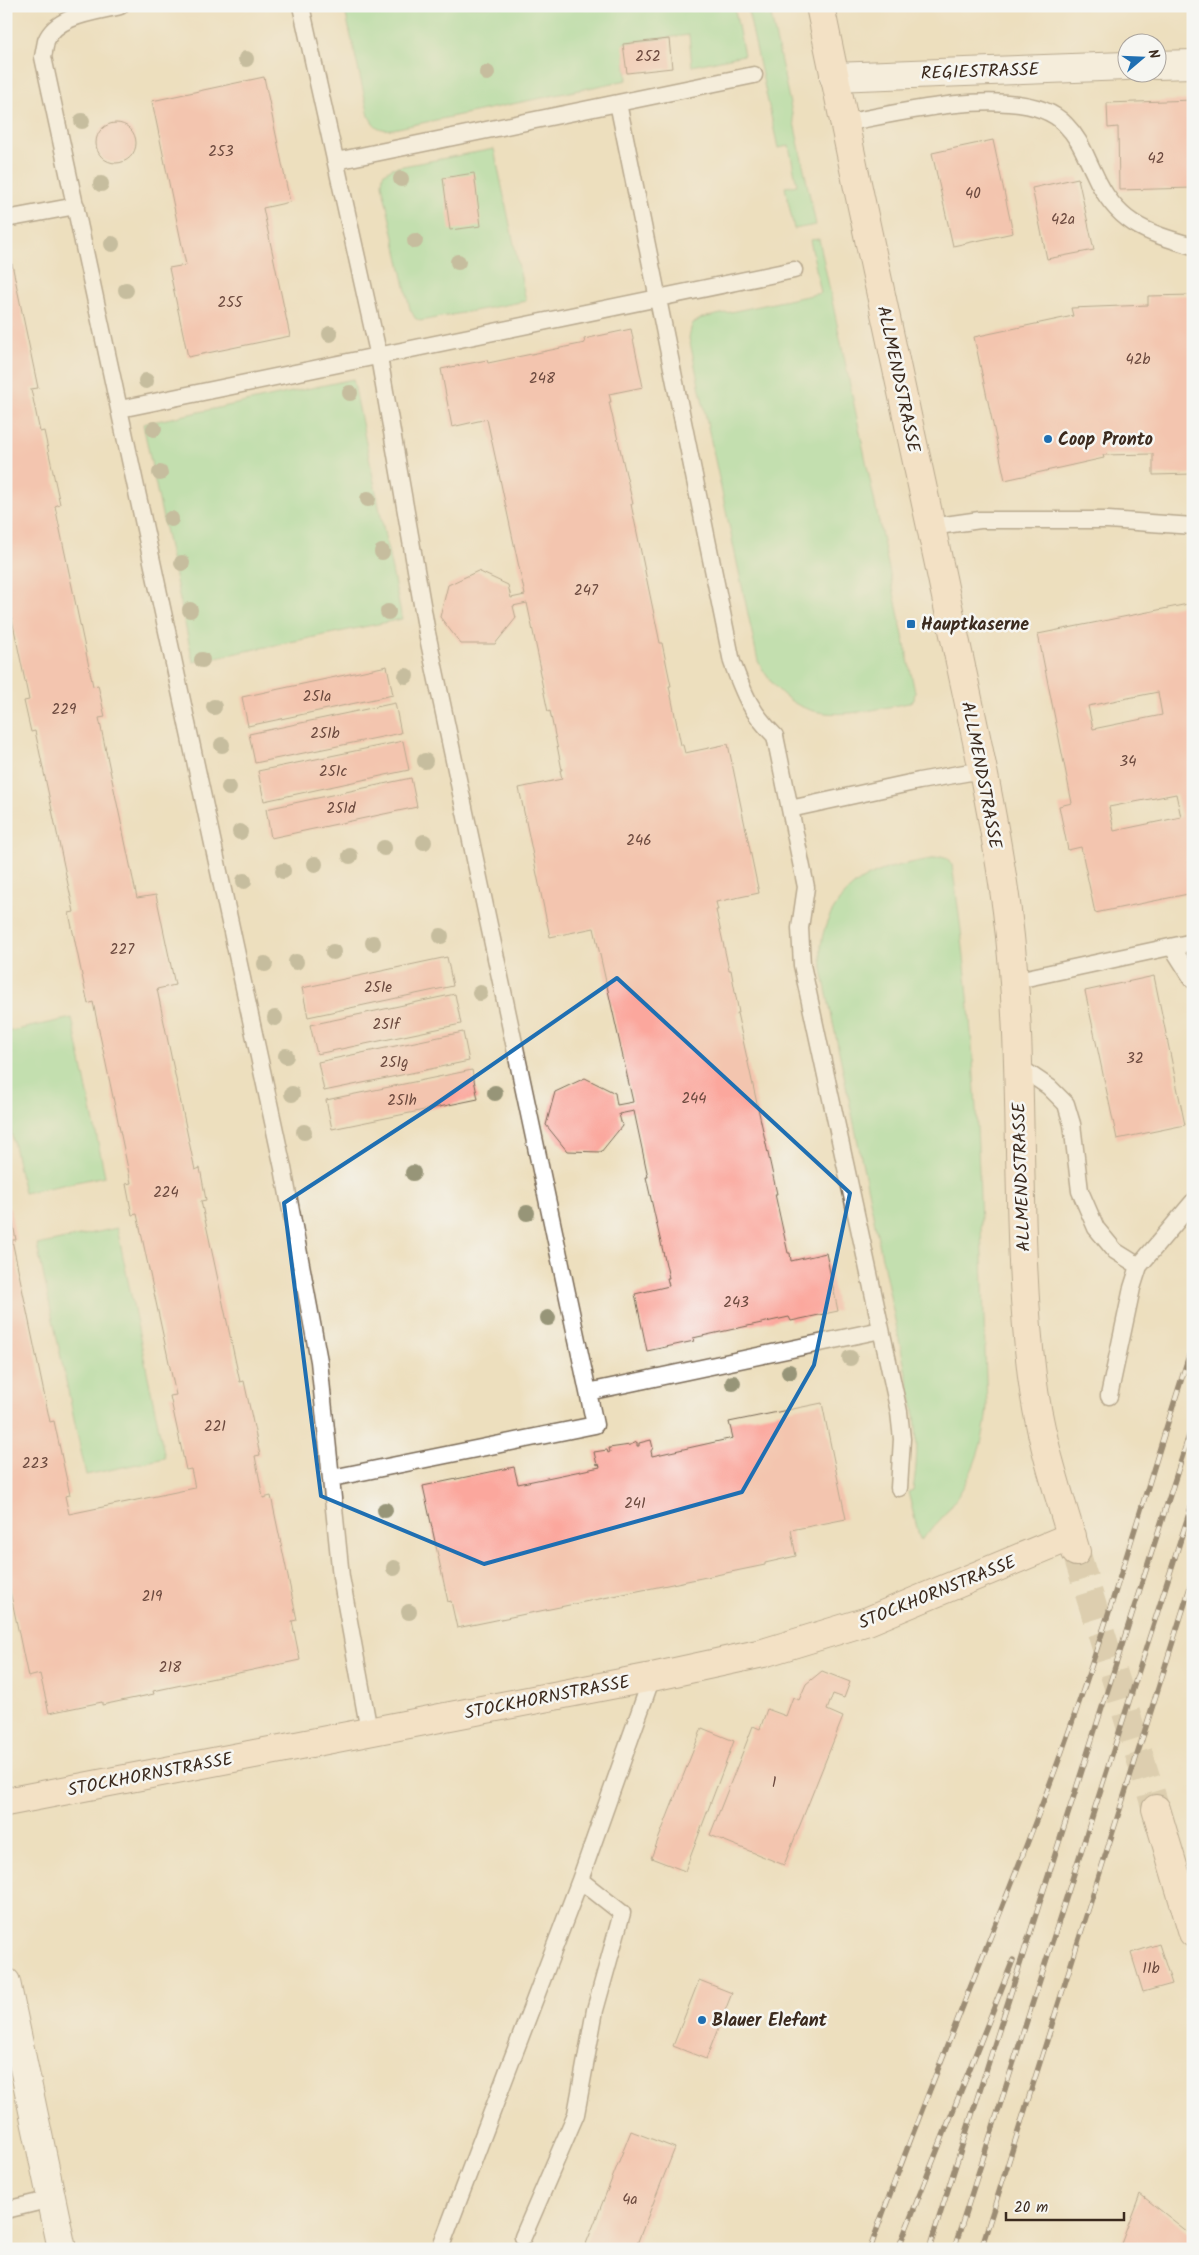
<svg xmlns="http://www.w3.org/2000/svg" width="1199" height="2255" font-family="Kalam,sans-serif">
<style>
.green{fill:#91e09e;stroke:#66855e}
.building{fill:#fba79d;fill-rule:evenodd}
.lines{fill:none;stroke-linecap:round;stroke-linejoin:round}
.secondary-tunnel{stroke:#c9bb9e;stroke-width:28;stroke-dasharray:28 14;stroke-linecap:butt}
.lane-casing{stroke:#796956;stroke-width:19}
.street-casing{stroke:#796956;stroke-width:30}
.secondary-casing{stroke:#796956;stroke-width:30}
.lane{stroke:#fff;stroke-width:16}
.street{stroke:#fff;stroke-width:28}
.secondary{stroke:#fbe5cf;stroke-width:28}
.rail-casing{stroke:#3b2a1e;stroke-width:5.5}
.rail{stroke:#f6f6f2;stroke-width:4;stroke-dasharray:11;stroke-linecap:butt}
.tree{fill:#979578}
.marked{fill:none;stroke:#1f6fb2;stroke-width:4;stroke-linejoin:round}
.poi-dot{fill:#1f6fb2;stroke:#f6f6f2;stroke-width:2}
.labels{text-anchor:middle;stroke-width:5;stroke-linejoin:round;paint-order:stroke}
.number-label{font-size:15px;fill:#6b493e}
.street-label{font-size:18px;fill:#3b2a1e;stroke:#f6f6f2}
.poi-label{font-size:18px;font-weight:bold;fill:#3b2a1e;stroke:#f6f6f2;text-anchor:start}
</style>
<rect width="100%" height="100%" fill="#f6f6f2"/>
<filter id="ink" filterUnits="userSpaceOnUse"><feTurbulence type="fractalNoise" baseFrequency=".02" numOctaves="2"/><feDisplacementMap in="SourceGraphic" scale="10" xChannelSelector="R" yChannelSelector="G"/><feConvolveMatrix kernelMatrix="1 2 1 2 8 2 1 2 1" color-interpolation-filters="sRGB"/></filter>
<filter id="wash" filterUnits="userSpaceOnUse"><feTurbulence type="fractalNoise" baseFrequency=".0096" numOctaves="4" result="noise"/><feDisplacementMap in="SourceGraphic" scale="20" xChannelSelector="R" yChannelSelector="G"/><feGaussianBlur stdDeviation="1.12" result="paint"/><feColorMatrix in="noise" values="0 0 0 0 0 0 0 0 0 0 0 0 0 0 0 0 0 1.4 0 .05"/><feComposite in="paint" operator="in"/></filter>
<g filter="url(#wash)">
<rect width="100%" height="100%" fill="#eddfbe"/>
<!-- green -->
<path class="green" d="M344,6h390l10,49 -52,11 -3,-31 -65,8 3,37 -234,49c-13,2 -19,-2 -24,-13z
M747,6h22l47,219 -22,4 -9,-42 12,-2 -8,-39 -11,2z
M494,149l32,152 -106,20 -5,-3 -5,-9 -28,-125 1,-10 9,-6z
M819,239l96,453 -1,8 -5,3c-64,12 -114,28 -151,-42l-69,-323 3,-14 10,-6 119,-25 -11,-53z
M353,379l49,240 -209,43 -50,-238z
M941,857l7,2 4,6c28,179 28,360 35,541 -3,44 -19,82 -48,115 -6,6 -12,14 -19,19l-12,-48 5,-2c4,-25 5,-48 2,-74l-93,-446c0,-8 -2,-16 -1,-23 2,-29 23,-59 48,-71 22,-11 49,-14 72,-19z
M72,1018l33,158 -81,17 -18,-86v-75z
M117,1228l48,230 -79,17 -49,-230z"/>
<g id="blocks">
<!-- building -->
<path class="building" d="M669,39l3,29 -45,5 -4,-29z
M264,77l26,125 -27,6 27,128 -102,21 -19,-89 17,-3 -34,-164z
M1193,100v88l-74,2 -1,-63 -10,1 -1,-25z
M96 143a20 20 0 1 1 40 0a20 20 0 1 1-40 0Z
M993,140l20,93 -60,13 -21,-93z
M474,173l7,53 -31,4 -7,-52z
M1078,178l16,72 -47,9 -15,-71z
M12,264l26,124 -7,1 9,43 4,-1 16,73 -5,2 38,180 5,-1 7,32 -6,1 38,180 19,-3 19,90 -18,4 38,181 5,-2 6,32 -5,1 39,181 4,-1 16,74 -5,1 8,42 8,-2 26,124 -5,1 8,39 -147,31 1,3 -52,11v-3l-53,11 -9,-39 -12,3 -22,-105v-20l4,-1 -4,-20v-322l4,-1 6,32h-4l38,182 4,-1 16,74 -5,1 4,18 126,-26 -4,-19 -5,1 -16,-74 6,-1 -39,-181 -5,1 -6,-31 5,-1 -38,-181 -5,2 -19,-91 5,-1 -39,-181 -4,1 -7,-31 5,-1 -23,-109v-326z
M1193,295v179l-40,1v-21l-50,1 1,3 -99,22 -31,-143 99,-21 -2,-8 77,-3v-9z
M631,329l12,58 -34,7 2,8h-2l24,102h-2l29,139h2l9,43h-2l12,59h2l2,8 43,-9 31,149 -43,9 2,8h-2l13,60h2l8,43h-2l40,181h-2l13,59h2l1,8 35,-8 12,58 -47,10 -2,-4 -96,21 1,3 -47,10 -12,-57 34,-8 -2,-8h2l-23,-101h2l-14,-66 -15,3 3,12 -21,26 -34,-1 -21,-26 9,-33 30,-14 30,15 2,12 16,-3 -39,-174 -44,9 -31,-149 43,-9 -2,-9h2l-12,-59 -2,1 -9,-43h2l-14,-66 -14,3 3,12 -21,26h-34l-21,-27 8,-32 30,-14 30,14 3,13 14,-3 -38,-176 -35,8 -11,-58 46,-9 1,3 97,-20 -1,-4z
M1193,603v290l-98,20 -14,-66 -13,3 -9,-44 13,-3 -34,-169zM1158,692l4,23 -69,14 -5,-23zM1176,794l5,23 -67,14 -5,-24z
M387,666l6,29 -145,31 -6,-29z
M395,703l6,30 -146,30 -6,-29z
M403,741l6,29 -145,31 -6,-30z
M411,778l6,29 -146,31 -5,-29z
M447,957l6,29 -145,31 -6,-29z
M1154,976l31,149 -68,14 -32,-148z
M455,994l6,30 -144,30 -7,-29z
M463,1032l6,29 -145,30 -6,-29z
M472,1070l6,29 -146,30 -6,-29z
M822,1403l24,116 -55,11 5,26 -31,7v2l-308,63 -6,-27 -3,1 -25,-116 91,-19 4,17 82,-17 -1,-3 -2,1 -3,-13 13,-2 1,3 2,-1 -1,-4 21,-3 7,-3v4h2v-3l12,-3 2,8 -2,3 1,5 81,-18 -4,-16z
M822,1671l28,11 -6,16 -11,-4 -6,16 16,7 -59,148 -74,-30 43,-109 7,3 7,-20 19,7 7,-19 6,3 7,-16z
M702,1728l32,13 -49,130 -34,-13z
M1159,1944l13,40 -29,8 -12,-39z
M699,1980l33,13 -26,66 -33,-13z
M631,2131l44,17 -40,101h-51z
M1140,2194l53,42v13h-74z"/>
</g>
</g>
<g filter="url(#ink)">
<use href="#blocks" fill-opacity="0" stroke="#796956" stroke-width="1"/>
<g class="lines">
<!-- secondary-tunnel -->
<path class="secondary-tunnel" d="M1076,1552l80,257"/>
<defs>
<path id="lane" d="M120,6c-23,6 -64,9 -74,35 -1,5 -2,11 -3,16l240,1111 36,193 22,216 28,154
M301,6l78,351 48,276 168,792 -263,53
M618,103l114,559c12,32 18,49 43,74l31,151 -6,41 2,37 97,447 3,27 -3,49
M845,123c52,-10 179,-42 220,1 15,15 20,31 29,49 22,50 50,59 99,73
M336,161l418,-86
M6,219l70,-13
M120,409l674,-139
M931,527l49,-7h128l85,6
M790,809l129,-28 63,-11
M1172,947l21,33
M1013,981l180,-39
M1018,1066l31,21 17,17 6,20 8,67 16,37 19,23 24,15
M588,1392l293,-62
M1109,1396l23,-108 7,-22 54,-64
M6,2210l45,-11
M523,2237l53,-123 19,-104 27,-97 -42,-33
M440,2249l140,-369 72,-203"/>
<path id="street" d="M1156,65l37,-1
M834,77l292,-11
M6,1982l56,267"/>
<path id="secondary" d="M820,6c39,191 81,381 122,572 23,110 50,221 65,333 20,154 6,311 25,465 7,61 27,118 44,176
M6,1802l646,-125 111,-24 105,-32 204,-85
M1156,1809l37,124"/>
</defs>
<!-- lane casing -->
<use href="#lane" class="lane-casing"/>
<!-- street casing -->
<use href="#street" class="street-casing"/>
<!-- secondary casing -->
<use href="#secondary" class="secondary-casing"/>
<!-- lane -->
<use href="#lane" class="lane"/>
<!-- street -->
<use href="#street" class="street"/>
<!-- secondary -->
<use href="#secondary" class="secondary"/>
<defs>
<path id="rail" d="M870,2249c58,-164 128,-324 188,-487 50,-138 90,-279 135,-419
M898,2249l115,-289
M929,2249l264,-826
M954,2249l239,-748
M981,2249l212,-671"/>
</defs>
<!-- rail casing -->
<use href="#rail" class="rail-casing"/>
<!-- rail -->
<use href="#rail" class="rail"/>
</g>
<!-- trees -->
<g class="tree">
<circle cx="246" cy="59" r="8"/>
<circle cx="487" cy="73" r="8"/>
<circle cx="82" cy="121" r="8"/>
<circle cx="401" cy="179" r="8"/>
<circle cx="101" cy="184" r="8"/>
<circle cx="415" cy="241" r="8"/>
<circle cx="112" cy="244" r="8"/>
<circle cx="458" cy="262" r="8"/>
<circle cx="126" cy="290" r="8"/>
<circle cx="330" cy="334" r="8"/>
<circle cx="146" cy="381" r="8"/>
<circle cx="350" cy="393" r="8"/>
<circle cx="154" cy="429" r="8"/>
<circle cx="160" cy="473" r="8"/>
<circle cx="368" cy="499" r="8"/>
<circle cx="171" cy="519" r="8"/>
<circle cx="382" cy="552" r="8"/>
<circle cx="182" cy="563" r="8"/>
<circle cx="190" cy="610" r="8"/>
<circle cx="388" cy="612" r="8"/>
<circle cx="202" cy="660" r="8"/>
<circle cx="406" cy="676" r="8"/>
<circle cx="214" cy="707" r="8"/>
<circle cx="222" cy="745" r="8"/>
<circle cx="425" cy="761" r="8"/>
<circle cx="229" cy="788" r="8"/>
<circle cx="240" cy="832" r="8"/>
<circle cx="424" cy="842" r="8"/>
<circle cx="384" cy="848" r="8"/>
<circle cx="350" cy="856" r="8"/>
<circle cx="315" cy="864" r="8"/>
<circle cx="283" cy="871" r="8"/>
<circle cx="244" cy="881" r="8"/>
<circle cx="441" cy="936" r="8"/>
<circle cx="373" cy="943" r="8"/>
<circle cx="333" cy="952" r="8"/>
<circle cx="296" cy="962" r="8"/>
<circle cx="265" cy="964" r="8"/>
<circle cx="480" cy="993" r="8"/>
<circle cx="275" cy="1018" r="8"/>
<circle cx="286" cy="1056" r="8"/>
<circle cx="495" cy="1093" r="8"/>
<circle cx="292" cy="1094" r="8"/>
<circle cx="304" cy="1132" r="8"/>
<circle cx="413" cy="1173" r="8"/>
<circle cx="527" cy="1213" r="8"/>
<circle cx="548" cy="1318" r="8"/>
<circle cx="850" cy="1358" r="8"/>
<circle cx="789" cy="1372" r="8"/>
<circle cx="733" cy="1383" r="8"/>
<circle cx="385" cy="1510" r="8"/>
<circle cx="394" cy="1568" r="8"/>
<circle cx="409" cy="1612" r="8"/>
</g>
</g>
<!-- marked area -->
<path d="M0 0H1199V2255H0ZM617,978l233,215 -36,172 -72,127 -258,72 -163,-68 -37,-293 146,-95z" fill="#eddfbe" fill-opacity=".55" fill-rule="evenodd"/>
<path class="marked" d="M617,978l233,215 -36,172 -72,127 -258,72 -163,-68 -37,-293 146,-95z"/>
<!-- markers -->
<g class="poi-dot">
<circle cx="1048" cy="439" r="5"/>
<rect x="906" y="619" width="10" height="10" rx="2.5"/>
<circle cx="702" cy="2020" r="5"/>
</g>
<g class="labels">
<!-- number labels -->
<g class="number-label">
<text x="648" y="61">252</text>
<text x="221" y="156">253</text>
<text x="1156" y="163">42</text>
<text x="973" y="198">40</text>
<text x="1063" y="224">42a</text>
<text x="230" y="307">255</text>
<text x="1138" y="364">42b</text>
<text x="542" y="383">248</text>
<text x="586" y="595">247</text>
<text x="317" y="701">251a</text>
<text x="64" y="714">229</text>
<text x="325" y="738">251b</text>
<text x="1128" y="766">34</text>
<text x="333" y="776">251c</text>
<text x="341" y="813">251d</text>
<text x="639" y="845">246</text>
<text x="122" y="954">227</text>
<text x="378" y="992">251e</text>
<text x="386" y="1029">251f</text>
<text x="1135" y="1063">32</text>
<text x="394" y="1067">251g</text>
<text x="694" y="1103">244</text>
<text x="402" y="1105">251h</text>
<text x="166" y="1197">224</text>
<text x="736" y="1307">243</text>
<text x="215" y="1431">221</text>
<text x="35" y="1468">223</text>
<text x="635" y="1508">241</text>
<text x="152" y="1601">219</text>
<text x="170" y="1672">218</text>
<text x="774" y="1787">1</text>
<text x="1151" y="1973">11b</text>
<text x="630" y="2204">4a</text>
</g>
<!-- street labels -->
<g class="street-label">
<text transform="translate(980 71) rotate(-2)" y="6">REGIESTRASSE</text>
<text transform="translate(899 379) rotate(78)" y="6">ALLMENDSTRASSE</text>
<text transform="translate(982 775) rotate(79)" y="6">ALLMENDSTRASSE</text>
<text transform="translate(1021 1177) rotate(-92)" y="6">ALLMENDSTRASSE</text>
<text transform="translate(937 1592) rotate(-22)" y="6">STOCKHORNSTRASSE</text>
<text transform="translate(547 1697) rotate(-11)" y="6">STOCKHORNSTRASSE</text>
<text transform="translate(150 1774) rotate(-11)" y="6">STOCKHORNSTRASSE</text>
</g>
<!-- poi labels -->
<g class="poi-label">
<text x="1058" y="445">Coop Pronto</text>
<text x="921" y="630">Hauptkaserne</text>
<text x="712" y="2026">Blauer Elefant</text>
</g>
</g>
<!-- margin -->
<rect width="1199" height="2255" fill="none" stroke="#f6f6f2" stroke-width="25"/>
<!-- north arrow -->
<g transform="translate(1142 58) rotate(71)"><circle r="24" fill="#f6f6f2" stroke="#aba49d"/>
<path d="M0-4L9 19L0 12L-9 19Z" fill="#1f6fb2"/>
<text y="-8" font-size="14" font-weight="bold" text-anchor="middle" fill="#3b2a1e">N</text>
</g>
<!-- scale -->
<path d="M1006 2212v8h118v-8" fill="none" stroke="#3b2a1e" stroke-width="2.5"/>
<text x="1014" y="2212" font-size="15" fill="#3b2a1e" stroke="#f6f6f2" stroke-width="4" paint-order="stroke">20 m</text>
</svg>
